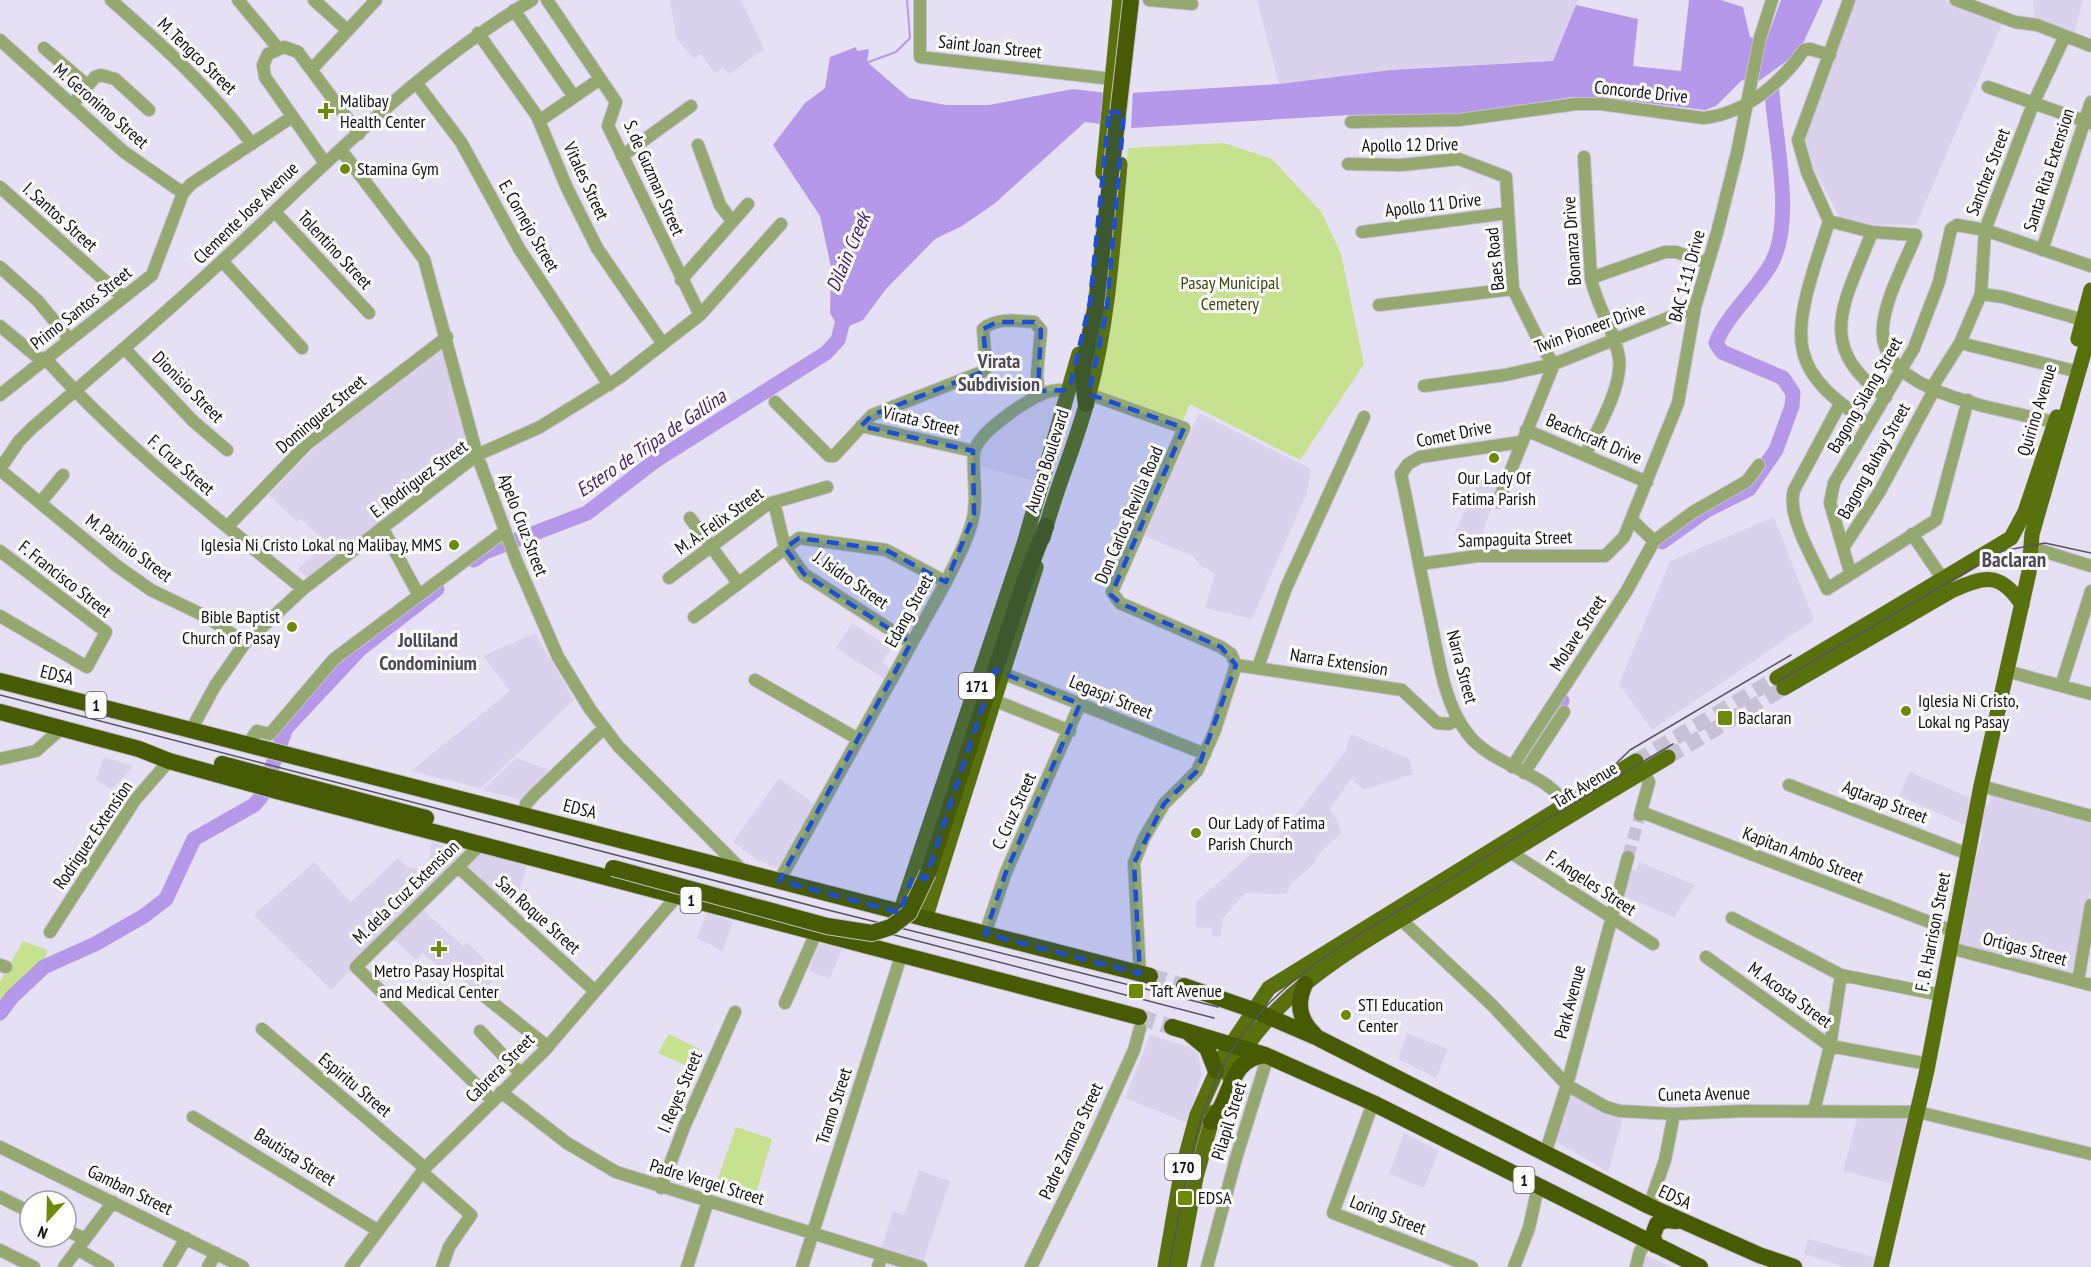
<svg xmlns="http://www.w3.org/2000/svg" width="2091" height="1267" font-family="'PT Sans Narrow',sans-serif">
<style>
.built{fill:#dad2ec}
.green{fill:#c6e28e}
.water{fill:#b598e9}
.pier{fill:#e6e0f4}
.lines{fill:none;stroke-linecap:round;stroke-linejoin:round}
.stream{stroke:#b598e9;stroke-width:2}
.river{stroke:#b598e9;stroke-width:15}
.minor-tunnel{stroke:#c6c1d3;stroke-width:12;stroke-dasharray:12 6;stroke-linecap:butt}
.major-tunnel{stroke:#c6c1d3;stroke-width:15;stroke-dasharray:15 8;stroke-linecap:butt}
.highway-tunnel{stroke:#c6c1d3;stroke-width:16;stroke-dasharray:16 8;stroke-linecap:butt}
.minor-casing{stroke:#c4bfd0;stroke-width:14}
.major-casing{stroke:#c4bfd0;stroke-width:16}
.highway-casing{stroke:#c4bfd0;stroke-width:18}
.minor{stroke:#94a870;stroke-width:12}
.major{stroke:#58710d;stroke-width:15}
.highway{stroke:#465b03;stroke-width:16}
.tram{stroke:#57545f;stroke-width:1.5}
.highway-bridge-casing{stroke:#c4bfd0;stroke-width:18;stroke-linecap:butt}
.highway-bridge{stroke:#465b03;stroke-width:16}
.marked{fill:#1d4ed8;fill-opacity:0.2;stroke:#1d4ed8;stroke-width:4.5;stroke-dasharray:12 8;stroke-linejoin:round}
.poi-dot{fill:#6b8a06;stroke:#fff;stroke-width:2}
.labels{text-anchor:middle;stroke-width:6;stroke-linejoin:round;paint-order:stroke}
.shield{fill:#fff;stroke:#59585c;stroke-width:1.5}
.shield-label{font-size:16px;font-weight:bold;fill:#121016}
.street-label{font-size:18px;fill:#121016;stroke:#fff}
.poi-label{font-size:18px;fill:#121016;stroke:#fff;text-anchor:start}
.park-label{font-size:18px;fill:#384907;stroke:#fff}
.water-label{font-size:20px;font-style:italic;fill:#481b79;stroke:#fff}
.neighbourhood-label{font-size:20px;font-weight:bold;fill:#4e4958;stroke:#fff}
.quarter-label{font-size:21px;font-weight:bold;fill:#4e4958;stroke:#fff}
</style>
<rect width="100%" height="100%" fill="#e6e0f4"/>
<!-- built -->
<path class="built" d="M670,0h71l23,49 -35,25 -6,-6 -8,5 -15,-19 -6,5 -18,-21z
M1257,0h321l-24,61 -163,9 -112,14z
M1853,0h91l59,22 -87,203 -73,-1 -42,-80z
M2033,0h50l-10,37 -33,-14 -6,-9z
M437,349l6,3 27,104 -159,126 -13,-13 28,-26 -25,-24 -4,3 -28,-27 60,-62z
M1060,393l-25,88 -61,-16 2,-12 24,-27 44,-27z
M1199,413l112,56 -4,24 -55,126 -47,-11 10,-34 -15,-9 -7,-9 -49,-20z
M1483,472l22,2 -25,65 -5,-2 -3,7 -19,-8z
M1774,517l40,103 -162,110 -33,-46 51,-123z
M852,623l39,25 -9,14 11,8 -7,10 -50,-32z
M535,633l39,67 -93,88 -70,-17 99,-80 -27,-35z
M1351,734l58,25 4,15 -50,16 -12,-11 -22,31 7,8 5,15 -23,22 -6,11 -22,18 -3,10 -42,-1 -22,25 -2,19 -9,-1v-8l-16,-1v-25l62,-54 8,5 79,-101z
M104,757l30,9 -22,23 -16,-9z
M516,758l37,13 -28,30 -42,-11z
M1910,772l79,34 3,-14 99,28v69l-20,86 -112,-28 13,-76 11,-38 -84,-37z
M779,778l38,28 -20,35 -20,27 -20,-8 -24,-18z
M432,842l36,13 -137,135 -77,-75 60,-53 37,40 47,-44 9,9 20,2z
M478,853l49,12 -7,24 -16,16 -39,-38z
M1640,862l55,23 -21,32 -53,-22 9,-26 6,2z
M419,906l44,40 4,-3 33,30 -20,22 -33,-29 -5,4 -19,-17 -7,7 -26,-24z
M707,913l26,9 -10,29 -26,-13z
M819,943l23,6 -12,30 -21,-8z
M1407,1033l41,16 -12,29 -38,-19z
M1150,1035l39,12 9,7 4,20 -15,49 -62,-25z
M1571,1092l33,20 19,6 -15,54 -53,-31z
M1858,1115l56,1 -18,69 -53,-14z
M1404,1133l35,18 -15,37 -35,-14z
M919,1170l31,11 -27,81 -42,-13 12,-38 11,4z
M1808,1239l69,19 -3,9h-29l-41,-13z
M1645,1255l26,12h-29z"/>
<!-- green -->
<path class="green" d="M1224,143l48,16 50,54 19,41 23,110 -64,96 -110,-56 -8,18 -88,-33 17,-73 17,-168z
M23,941l24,9 -1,7 -46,49v-24z
M669,1034l30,15 -10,18 -31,-14z
M736,1127l36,12 -16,55 -39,-13z"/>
<!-- water -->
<path class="water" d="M1689,0h32l22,7 7,30 16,4 15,-41h42l-24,52 -43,31 -14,-3 -26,26 -11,4 -108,-13h-25l-109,17 -113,1 -218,13 -47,-6 -91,82 -32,22 -27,13 -49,50 -23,31 -23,10 -10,-17 1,-46 -11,-51 -47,-71 32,-42 20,-15 5,-31 26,-10 1,4 12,-2 -2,13 42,36 37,7h43l84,-16 41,5 165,-10 112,-14 162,-9 23,-56 62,14 -5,47 48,5z"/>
<!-- pier -->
<path class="pier" d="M1103,90h30l-2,40 -31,-3z"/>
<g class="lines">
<!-- stream -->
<path class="stream" d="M866,63l30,-11 14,-14 -3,-38"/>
<!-- river -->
<path class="river" d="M1662,542l45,-32 42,-21 27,-39 16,-44 1,-13 -10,-15 -61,-26 -6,-9c8,-24 41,-54 55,-79 24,-43 4,-123 1,-172
M474,560l11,-8 102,-39 68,-52 171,-108 12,-13 7,-27
M1522,761l40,-60
M0,1013l12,-16 32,-30 51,-23 49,-28 22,-17 28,-60 60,-34 7,-8 25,-69 74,-79 77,-60"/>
<!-- minor-tunnel -->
<path class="minor-tunnel" d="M1628,857l12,-42"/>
<!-- major-tunnel -->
<path class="major-tunnel" d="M1668,757l116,-69
M1636,761l141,-83"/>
<!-- highway-tunnel -->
<path class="highway-tunnel" d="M1150,976l34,10
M1139,1017l33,10"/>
<defs>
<path id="minor" d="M111,0c51,45 100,89 141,144
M238,0l40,48
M314,0l33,30
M547,0l69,102 -8,24 92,189
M920,0v57l192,22
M1149,0l43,4
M1849,0l-51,140 9,32 22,49c-10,35 -35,94 -26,130 7,33 41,55 66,73
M1956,0l59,22 22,3 54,21
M514,10l60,87
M478,33l59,83 30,72 30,60 66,96
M0,40l124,112 59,41
M44,48l44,38
M312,69l64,-69
M417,84l44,58 59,108 89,135
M1988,87l102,36
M72,105l23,-28 6,-2 14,4 34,31
M539,121l61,-42
M1351,122l108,-2 117,-16h25l102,14c42,-4 78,-35 101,-68l6,-1 20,6
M698,145l22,60 12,16
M341,150l83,109 53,196 39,105 42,97 32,52 28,37 125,125
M622,156l69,-50
M1584,157l7,121c5,28 24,52 28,80 4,28 -22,72 -34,97
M325,163l-60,-86 -2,-12 5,-11 16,-7 14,5 61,82
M1348,164l53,1 58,-6 47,18 7,112 30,60 11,15 -56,138
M0,187l123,110
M275,212l94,101
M1829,221l43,11 44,3c-11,28 -30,61 -33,91 -8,71 131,84 178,98
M1362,232l146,-19
M1872,232c-26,69 -60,113 14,165
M2042,250l49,-148
M222,261l80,87
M0,267l38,34 32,39
M1591,278l74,-26h11l32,11
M681,280l67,-76
M1981,294l22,3 87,25
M1379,305l134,-16
M0,326l42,35
M1960,343l119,29
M124,348l69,73 34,29
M45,358c77,87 169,158 258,231
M1424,386l81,-11 49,-11 141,-57
M1931,389l29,-46 21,-49 4,-64 48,-126 32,-68
M1089,394l95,34 -72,164 8,11 101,44 10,7 5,11 -21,65 -18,41 -33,33 -20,34 -10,25 6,111
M0,395l152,-120 31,-82 8,-9 101,-67
M775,402l54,54h5l38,-41 112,-44 2,-6 -3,-36c13,-12 35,-8 51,-7l7,8 -4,44 2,22
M1840,404l-46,86c-8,27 22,73 33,99l109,-69 32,-120
M861,426l112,25
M1526,430l121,52
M1521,442l-101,15 -12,7 -7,10c10,47 19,95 29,143 8,37 13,85 37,116 27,36 82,37 103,78
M0,469l19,-28 13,-13c64,-56 129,-110 191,-168 96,-89 195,-193 309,-260
M0,470l117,96 34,24 56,27 38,26
M774,502l11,46 19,26 107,69
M40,503l23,-28
M690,518l48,65
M1632,520l22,21
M227,527l80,-83 140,-107
M383,529l35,65
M1912,534l35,51
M2030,547l61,19
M1843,548l37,-57 54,-101
M0,551l106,81 -19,35 -87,-51
M1419,564l59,-8h127l19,-19 54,-134 17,-96 22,-74 20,-80 23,-115 12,-38
M1850,572l-20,-69 4,-20 80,-135 25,-66 12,-53 6,-4 28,5 106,36
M669,578l99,-74 59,-17
M694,617l105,-79 87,12 60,32
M1236,665l166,25 35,33 12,1 9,-5
M1258,667l28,-79 78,-171
M2006,671l85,23
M1005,674l200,80
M755,680l103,59
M2061,686l30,-95
M996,701l74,30
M191,730l24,-44 30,-43 58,-54 174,-134 63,-28 79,-49 81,-63 81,-91
M248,744l9,-13 13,3 64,-75 171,-128
M0,759l36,-8 26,-23
M1640,766l9,16 -9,33
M1512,767l114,-175 28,-51 39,-29 54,-31 12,-16
M1524,773l40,-61
M1789,785l179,69
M1981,786l110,30
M1641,812l312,119
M523,815l3,-11 8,-9 70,-67
M481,844l-125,123 136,133
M1510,852l143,92
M458,867l136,123
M779,881l167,-299c10,-21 22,-42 27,-64 5,-21 -1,-44 1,-65 1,-19 58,-58 77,-62 5,-1 12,-1 18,-1
M1395,914l97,91 75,80 39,22 14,4 54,3 71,-3 173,1 173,42
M1732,918l109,57 100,20
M50,932l85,-132 34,-39
M985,934l21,-62 74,-168
M1950,948l141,37
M1706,957l124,89 98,18
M0,965l6,2
M2078,981l13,-76
M483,995l65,52
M785,1003l31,-70
M262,1029l163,139
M480,1031l40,42
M501,1092l66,51 49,29 305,95
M1373,1103l-40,110 139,54
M1814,1111l16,-65 11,-71
M193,1117l184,113
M0,1147l243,120
M1545,1154l22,-69 61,-228
M422,1172l49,43 -22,32 -7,20
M661,1188l23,-61 51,-115
M0,1197l30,15
M1649,1206l16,-46 9,-46
M66,1230l19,9
M77,1249l31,18
M0,1250l34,17
M64,1267l49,-65
M169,1267l17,-29
M208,1267l8,-14
M351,1267l74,-99 119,-117 133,-155
M687,1267l21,-66
M802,1267l99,-311
M878,1267l4,-12
M1031,1267l59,-120 44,-97 6,-22
M1207,1267l29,-109 32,-102
M1514,1267l15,-39 9,-41
M1636,1267l4,-16 8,-10"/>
<path id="major" d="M1103,173l17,-173
M2078,339l13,-49
M1043,538c12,-49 34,-95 46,-144 20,-75 24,-152 31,-230
M1777,678l234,-140 14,-26 32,-95
M1784,688l167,-97c32,-14 49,-21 71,14
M900,913l124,-369 55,-190
M925,919l111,-352
M1229,1076c44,-90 140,-136 222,-187 72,-45 144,-89 217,-132
M1165,1267l16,-93 16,-59 26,-58 46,-69 367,-227
M1179,1267l17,-90 18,-65
M1881,1267l46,-197 54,-284 48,-214 3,-38 59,-206"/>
<path id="highway" d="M1086,404l-4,-32 14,-67
M0,681l1150,295
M0,712l139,37 30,12 108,30 862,226
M222,764l204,54
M928,873l97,-293 21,-54
M1305,984c-9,20 -6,36 10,51
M1184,986l69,24 65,28 331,168 110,49 35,12
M1172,1027l93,28 108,48 327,164
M1190,1034l17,14 9,23
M1211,1122c21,-21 16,-63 54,-67
M1655,1245l-2,-10 4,-11 8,-4 12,1"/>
</defs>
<!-- minor casing -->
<use href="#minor" class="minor-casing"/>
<!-- major casing -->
<use href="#major" class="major-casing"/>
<!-- highway casing -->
<use href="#highway" class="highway-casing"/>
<!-- minor -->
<use href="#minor" class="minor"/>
<!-- major -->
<use href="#major" class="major"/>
<!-- highway -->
<use href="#highway" class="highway"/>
<!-- tram -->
<path class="tram" d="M1779,681l223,-130 43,-8 46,10
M0,695l828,215 390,97
M1592,787l38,-37 161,-95
M879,931l335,87
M1169,1267c15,-73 23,-152 63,-217 47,-76 130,-116 204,-162 78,-49 157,-97 237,-144"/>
<defs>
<path id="highway-bridge" d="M1096,305l35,-305
M613,868l214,58 45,7 19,-6 18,-14 19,-40"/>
</defs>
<!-- highway-bridge casing -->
<use href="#highway-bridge" class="highway-bridge-casing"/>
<!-- highway-bridge -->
<use href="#highway-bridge" class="highway-bridge"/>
</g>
<!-- marked area -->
<path class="marked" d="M1109,112l15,1 -17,196 -18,85 95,34 -73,167 9,8 101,44 15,18 -39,106 -33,33 -30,59 6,111 -155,-40 21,-62 74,-168 -85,-34 -69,209 -13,-3 -13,37 -121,-32 132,-238 -107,-69 -19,-26 14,-10 87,12 60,32 28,-67 -1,-64 -112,-25 11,-11 115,-45 -4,-41 14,-7h37l7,8 -3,61 31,-1 21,-88z"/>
<!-- markers -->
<g class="poi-dot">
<path d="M323 102h6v6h6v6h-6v6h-6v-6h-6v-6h6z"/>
<circle cx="345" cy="169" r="6"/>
<circle cx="1494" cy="458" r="6"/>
<circle cx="454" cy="545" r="6"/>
<circle cx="292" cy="627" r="6"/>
<circle cx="1906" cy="711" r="6"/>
<rect x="1717" y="710" width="16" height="16" rx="3"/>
<circle cx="1196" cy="833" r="6"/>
<path d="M436 940h6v6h6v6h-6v6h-6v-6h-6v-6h6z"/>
<rect x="1128" y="983" width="16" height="16" rx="3"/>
<circle cx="1346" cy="1015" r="6"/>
<rect x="1177" y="1190" width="16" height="16" rx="3"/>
</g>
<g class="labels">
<!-- shield labels -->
<g class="shield">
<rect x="959" y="673" width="36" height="26" rx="4.5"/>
<rect x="85.5" y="692" width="21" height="26" rx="4.5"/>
<rect x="680.5" y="887" width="21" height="26" rx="4.5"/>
<rect x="1165" y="1154" width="36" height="26" rx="4.5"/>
<rect x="1513.5" y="1167" width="21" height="26" rx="4.5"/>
</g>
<g class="shield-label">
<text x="977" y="692">171</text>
<text x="96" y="711">1</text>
<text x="691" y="906">1</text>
<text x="1183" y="1173">170</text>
<text x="1524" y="1186">1</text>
</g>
<!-- street labels -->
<g class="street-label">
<text transform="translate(990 47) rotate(6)" y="6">Saint Joan Street</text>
<text transform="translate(197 56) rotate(44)" y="6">M. Tengco Street</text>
<text transform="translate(1641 92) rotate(6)" y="6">Concorde Drive</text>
<text transform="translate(101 106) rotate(41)" y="6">M. Geronimo Street</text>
<text transform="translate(1410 145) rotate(-1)" y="6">Apollo 12 Drive</text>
<text transform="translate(2049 170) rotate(-72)" y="6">Santa Rita Extension</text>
<text transform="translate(1988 172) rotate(-69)" y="6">Sanchez Street</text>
<text transform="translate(654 178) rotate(66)" y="6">S. de Guzman Street</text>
<text transform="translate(586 181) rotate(65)" y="6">Vitales Street</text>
<text transform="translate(1433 205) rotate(-7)" y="6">Apollo 11 Drive</text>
<text transform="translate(246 213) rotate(-44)" y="6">Clemente Jose Avenue</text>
<text transform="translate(60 217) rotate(42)" y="6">I. Santos Street</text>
<text transform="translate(529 226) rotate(60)" y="6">E. Cornejo Street</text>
<text transform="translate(1572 241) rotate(-94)" y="6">Bonanza Drive</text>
<text transform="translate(335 250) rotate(47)" y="6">Tolentino Street</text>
<text transform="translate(1495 259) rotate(-96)" y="6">Baes Road</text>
<text transform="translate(1687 276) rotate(-75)" y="6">BAC 1-11 Drive</text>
<text transform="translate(81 308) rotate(-38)" y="6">Primo Santos Street</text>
<text transform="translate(1590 328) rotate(-20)" y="6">Twin Pioneer Drive</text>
<text transform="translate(188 387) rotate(45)" y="6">Dionisio Street</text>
<text transform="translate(1865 395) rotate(-60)" y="6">Bagong Silang Street</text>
<text transform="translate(2037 410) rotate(-73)" y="6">Quirino Avenue</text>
<text transform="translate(321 414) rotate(-40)" y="6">Dominguez Street</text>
<text transform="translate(921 421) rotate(13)" y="6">Virata Street</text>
<text transform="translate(1454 434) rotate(-11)" y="6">Comet Drive</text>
<text transform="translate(1594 439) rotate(23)" y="6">Beachcraft Drive</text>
<text transform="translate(1047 461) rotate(-72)" y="6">Aurora Boulevard</text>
<text transform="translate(1874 461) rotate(-61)" y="6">Bagong Buhay Street</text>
<text transform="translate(181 465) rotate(41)" y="6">F. Cruz Street</text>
<text transform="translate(419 479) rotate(-37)" y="6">E. Rodriguez Street</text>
<text transform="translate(1129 515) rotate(-67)" y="6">Don Carlos Revilla Road</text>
<text transform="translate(719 521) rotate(-35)" y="6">M. A. Felix Street</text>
<text transform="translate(523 525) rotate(69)" y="6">Apelo Cruz Street</text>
<text transform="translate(1515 539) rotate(-2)" y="6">Sampaguita Street</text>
<text transform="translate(129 548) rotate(36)" y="6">M. Patinio Street</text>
<text transform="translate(65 579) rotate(38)" y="6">F. Francisco Street</text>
<text transform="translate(851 580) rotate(35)" y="6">J. Isidro Street</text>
<text transform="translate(909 611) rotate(-61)" y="6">Edang Street</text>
<text transform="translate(1578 633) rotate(-57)" y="6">Molave Street</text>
<text transform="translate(1339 662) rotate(9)" y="6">Narra Extension</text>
<text transform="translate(1462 667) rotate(75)" y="6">Narra Street</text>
<text transform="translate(57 675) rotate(14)" y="6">EDSA</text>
<text transform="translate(1111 697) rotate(22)" y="6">Legaspi Street</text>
<text transform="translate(1585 785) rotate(-31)" y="6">Taft Avenue</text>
<text transform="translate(1885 802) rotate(21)" y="6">Agtarap Street</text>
<text transform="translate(580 809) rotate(14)" y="6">EDSA</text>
<text transform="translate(1014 811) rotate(-66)" y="6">C. Cruz Street</text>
<text transform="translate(93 835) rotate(-56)" y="6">Rodriguez Extension</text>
<text transform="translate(1803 855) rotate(21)" y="6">Kapitan Ambo Street</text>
<text transform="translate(1591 883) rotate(33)" y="6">F. Angeles Street</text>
<text transform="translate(406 892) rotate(-44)" y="6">M. dela Cruz Extension</text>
<text transform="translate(538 915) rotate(42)" y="6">San Roque Street</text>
<text transform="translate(1933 932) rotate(-79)" y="6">F. B. Harrison Street</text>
<text transform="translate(2025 949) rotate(15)" y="6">Ortigas Street</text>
<text transform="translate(1790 995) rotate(36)" y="6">M. Acosta Street</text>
<text transform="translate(1570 1002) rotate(-75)" y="6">Park Avenue</text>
<text transform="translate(500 1068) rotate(-45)" y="6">Cabrera Street</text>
<text transform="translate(355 1085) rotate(40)" y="6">Espiritu Street</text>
<text transform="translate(680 1092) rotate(-67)" y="6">I. Reyes Street</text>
<text transform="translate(1704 1094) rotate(-1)" y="6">Cuneta Avenue</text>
<text transform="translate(834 1106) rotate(-72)" y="6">Tramo Street</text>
<text transform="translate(1229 1121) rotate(-73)" y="6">Pilapil Street</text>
<text transform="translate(1071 1141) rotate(-65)" y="6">Padre Zamora Street</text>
<text transform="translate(295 1157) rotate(32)" y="6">Bautista Street</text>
<text transform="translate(707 1182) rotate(17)" y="6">Padre Vergel Street</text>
<text transform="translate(130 1190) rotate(26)" y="6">Gamban Street</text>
<text transform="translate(1675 1197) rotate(25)" y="6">EDSA</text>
<text transform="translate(1388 1215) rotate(21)" y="6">Loring Street</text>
</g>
<!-- poi labels -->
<g class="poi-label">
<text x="340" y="107">Malibay<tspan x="340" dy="21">Health Center</tspan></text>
<text x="357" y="175">Stamina Gym</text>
<text x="1494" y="484" text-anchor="middle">Our Lady Of<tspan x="1494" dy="21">Fatima Parish</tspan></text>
<text x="442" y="551" text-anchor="end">Iglesia Ni Cristo Lokal ng Malibay, MMS</text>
<text x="280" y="623" text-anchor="end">Bible Baptist<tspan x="280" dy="21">Church of Pasay</tspan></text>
<text x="1918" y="707">Iglesia Ni Cristo,<tspan x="1918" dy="21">Lokal ng Pasay</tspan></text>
<text x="1738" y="724">Baclaran</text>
<text x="1208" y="829">Our Lady of Fatima<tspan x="1208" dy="21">Parish Church</tspan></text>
<text x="439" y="977" text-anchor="middle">Metro Pasay Hospital<tspan x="439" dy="21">and Medical Center</tspan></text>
<text x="1150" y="997">Taft Avenue</text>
<text x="1358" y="1011">STI Education<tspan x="1358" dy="21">Center</tspan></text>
<text x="1198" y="1204">EDSA</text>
</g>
<!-- park labels -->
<g class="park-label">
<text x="1230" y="289">Pasay Municipal<tspan x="1230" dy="21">Cemetery</tspan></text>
</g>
<!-- water labels -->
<g class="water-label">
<text transform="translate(848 252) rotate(-67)" y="7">Dilain Creek</text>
<text transform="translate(651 443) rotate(-34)" y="7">Estero de Tripa de Gallina</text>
</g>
<!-- neighbourhood labels -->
<g class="neighbourhood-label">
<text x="999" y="368">Virata<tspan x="999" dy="23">Subdivision</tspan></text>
<text x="428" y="647">Jolliland<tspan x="428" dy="23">Condominium</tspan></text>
</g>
<!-- quarter labels -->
<g class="quarter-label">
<text x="2014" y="567">Baclaran</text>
</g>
</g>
<!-- north arrow -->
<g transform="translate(48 1219) rotate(202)"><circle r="28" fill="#ffffff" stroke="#a09fa2" stroke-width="1.5"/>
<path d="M0-4.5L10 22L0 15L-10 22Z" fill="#6b8a06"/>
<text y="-9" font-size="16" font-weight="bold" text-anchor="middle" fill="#121016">N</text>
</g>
</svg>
